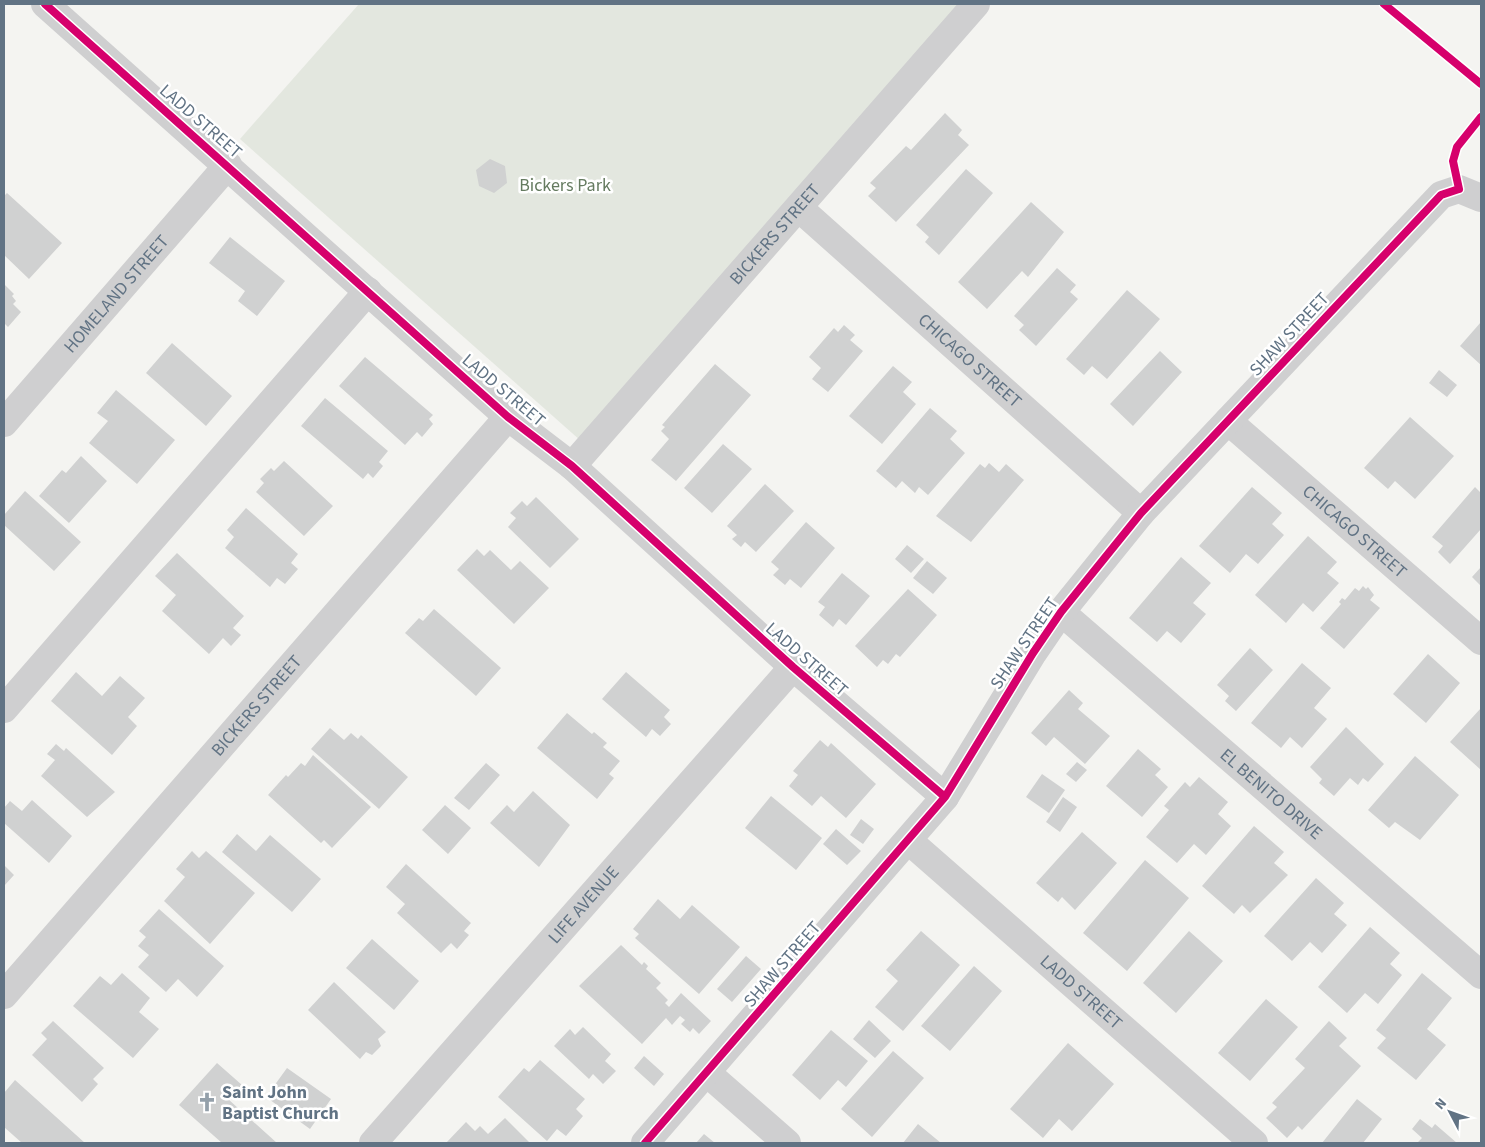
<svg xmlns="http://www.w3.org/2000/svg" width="1485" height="1147" font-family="'Source Sans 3',sans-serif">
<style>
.green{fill:#e3e7df}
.building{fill:#d0d1d1}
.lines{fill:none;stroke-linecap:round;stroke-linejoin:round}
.minor{stroke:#cfcfd0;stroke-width:28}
.cycleway-casing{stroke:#fff;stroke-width:11}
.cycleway{stroke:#d6006c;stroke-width:8}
.labels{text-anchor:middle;stroke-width:5;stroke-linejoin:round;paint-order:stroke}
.street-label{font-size:18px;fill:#617384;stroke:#fff}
.park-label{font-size:18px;fill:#657b60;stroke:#fff}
.poi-label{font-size:18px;font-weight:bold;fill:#617384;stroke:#fff;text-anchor:start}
</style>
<rect width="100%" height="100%" fill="#f4f4f1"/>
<!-- green -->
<path class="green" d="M359,4h604l-382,437 -341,-302z"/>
<!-- building -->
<path class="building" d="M945,113l17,17 -4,5 11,10 -73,77 -28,-26 8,-8 -6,-5 36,-37 5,4z
M490,159l15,7 2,17 -13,10 -15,-7 -3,-16z
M966,169l27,24 -54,62 -14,-13 4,-5 -13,-12z
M7,193l55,50 -33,36 -25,-24v-59z
M1031,202l33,30 -36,45 -6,-6 -35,38 -29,-27z
M230,237l55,44 -28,35 -19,-15 7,-10 -36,-28z
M1057,268l19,17 -6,7 8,7 -42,47 -17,-16 5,-5 -10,-9z
M4,284l10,10 -2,2 4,5 -3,3 8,8 -13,15 -4,-4z
M1127,290l33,29 -53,60 -15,-13 -8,9 -18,-16z
M1481,322v43l-21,-19z
M844,325l11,10 -5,5 13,11 -35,41 -16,-13 9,-11 -12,-11 25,-29 4,4z
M172,343l60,53 -26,30 -60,-53z
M1160,351l22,21 -49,54 -23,-22z
M365,357l68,58 -4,4 4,5 -11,13 -5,-5 -12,13 -66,-59z
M715,364l36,31 -75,86 -25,-21 18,-21 -8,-8 4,-4 -3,-2z
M893,366l19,16 -9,10 13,12 -34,40 -33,-28z
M1439,370l18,15 -10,12 -18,-14z
M116,390l59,50 -38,44 -48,-41 19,-22 -11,-8z
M325,398l63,53 -9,11 4,4 -10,12 -5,-5 -5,6 -62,-53z
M930,408l27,23 -7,8 15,14 -37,42 -9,-8 -4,6 -13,-12 -6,7 -20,-17z
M1410,417l44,39 -39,43 -20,-18 -7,8 -24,-21z
M723,444l29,25 -40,44 -28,-25z
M81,456l26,25 -38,42 -30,-27 23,-26 4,3z
M284,461l49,45 -29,30 -48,-44 8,-9 -4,-4 11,-11 3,3z
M989,463l10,9 7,-8 18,16 -53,62 -35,-26 44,-52 5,4z
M765,484l29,27 -38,41 -11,-10 -4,5 -9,-8 5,-4 -10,-9z
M1252,487l30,26 -10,11 12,11 -26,29 -12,-10 -16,19 -31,-27z
M1475,487l6,6v36l-31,35 -12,-12 5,-6 -11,-9z
M25,491l56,51 -27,29 -50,-46v-10z
M536,497l43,42 -29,29 -42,-41 8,-9 -6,-5 12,-12 5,5z
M246,508l52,46 -7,9 7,6 -13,15 -8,-6 -7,9 -45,-39 9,-11 -7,-7z
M806,522l29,26 -34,40 -11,-9 -5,6 -12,-10 6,-6 -8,-7z
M1308,536l29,26 -10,11 12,10 -26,29 -10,-9 -17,20 -31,-28z
M907,545l17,14 -13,14 -16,-14z
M477,549l7,7 6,-6 21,20 9,-9 29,27 -35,36 -57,-54z
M177,553l67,63 -11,12 8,7 -10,11 -8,-8 -14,16 -47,-43 14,-16 -21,-19z
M1181,557l30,26 -18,20 13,11 -25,29 -14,-12 -10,11 -28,-24z
M927,561l20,17 -14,16 -20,-16z
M1481,567v19l-9,-9z
M842,573l28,23 -24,29 -7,-6 -6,8 -14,-12 6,-8 -7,-5z
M1363,586l3,3 2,-2 6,8 -4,5 10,8 -36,41 -24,-21 21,-24 -2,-2 3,-4 3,2 10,-12 4,3z
M908,589l29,26 -37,42 -4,-3 -8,10 -5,-4 -6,7 -22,-21z
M434,609l67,59 -25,28 -71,-63 14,-15 4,3z
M1250,648l23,22 -37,41 -11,-10 4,-5 -12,-11z
M1428,654l32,29 -34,40 -33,-29z
M1302,663l29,25 -17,20 13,11 -25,29 -12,-11 -9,11 -30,-25z
M76,672l26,24 18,-20 25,22 -17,19 9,9 -25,29 -61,-54z
M626,672l44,38 -6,7 7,7 -11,12 -8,-7 -6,8 -44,-38z
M1069,690l14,13 -5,6 32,27 -25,28 -31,-27 -8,9 -15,-13z
M1481,708v62l-31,-28z
M567,713l25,21 2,-2 13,11 -4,4 17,14 -11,13 5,4 -17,21 -60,-51z
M1346,727l38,37 -16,18 -5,-4 -5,7 -8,-7 -16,18 -15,-13 3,-4 -12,-12z
M330,728l14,12 7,-7 7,6 3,-4 47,42 -29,32 -68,-60z
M820,740l8,7 3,-4 45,41 -30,34 -25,-22 -9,10 -23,-20 9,-11 -5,-4z
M56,744l8,7 2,-3 49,44 -28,25 -46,-41 14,-16 -8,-6z
M1138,749l23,20 -6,6 13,12 -26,30 -36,-31z
M313,755l58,52 -39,41 -8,-8 -3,3 -53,-48 18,-20 2,2 13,-14 4,3z
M1415,756l44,39 -39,45 -25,-18 -6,6 -21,-18z
M1077,762l10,8 -11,12 -10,-8z
M486,763l14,12 -31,35 -15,-12z
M1042,774l23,16 -16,23 -23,-16z
M1199,777l29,25 -10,12 13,12 -25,29 -12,-11 -17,19 -31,-26 23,-27 -5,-4 21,-24 5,5z
M533,791l37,34 -31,42 -49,-44 17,-18 7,7z
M771,796l51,42 -26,32 -51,-42z
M1063,797l14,10 -17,25 -14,-10z
M32,800l40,36 -23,27 -45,-40v-15l6,-7 12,10z
M445,805l26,23 -23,26 -26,-24z
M861,819l13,10 -11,15 -13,-9z
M1254,826l30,26 -10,11 14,12 -38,38 -8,-8 -8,9 -32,-28z
M836,829l25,22 -14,14 -24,-21z
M1082,832l35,31 -42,47 -13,-13 -4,5 -22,-19z
M237,834l19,17 14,-16 51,44 -29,33 -70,-60z
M192,851l7,7 7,-7 49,42 -45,51 -46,-43 21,-24 -9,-8z
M1145,860l44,38 -62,73 -44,-38z
M406,864l65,59 -7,8 5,4 -12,14 -6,-6 -10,10 -44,-40 8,-9 -19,-17z
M4,865l10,10 -10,11z
M1316,878l28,25 -10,11 13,11 -25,28 -12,-11 -18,19 -28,-25z
M658,899l22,20 12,-14 48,42 -41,47 -64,-56 4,-4 -6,-5z
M159,909l65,57 -27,31 -19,-18 -12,13 -28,-25 11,-12 -11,-9 8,-9 -7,-6z
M1370,927l30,26 -10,11 12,11 -24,29 -13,-11 -18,20 -29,-26z
M921,931l39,34 -57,66 -28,-24 23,-26 -12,-11z
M1189,931l34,30 -47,52 -33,-30z
M372,939l47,42 -25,29 -48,-42z
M621,945l21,20 2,-3 4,4 -2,3 15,14 -5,5 12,12 -3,3 4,4 12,-14 30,28 -12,13 -6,-6 -3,4 -9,-8 4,-4 -5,-4 -8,9 -6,-7 -24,26 -63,-58z
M746,956l15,13 -29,33 -15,-13z
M974,966l28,25 -52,60 -29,-25z
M122,973l28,25 -11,14 20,17 -26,29 -60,-52 27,-30 11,9z
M1422,973l30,25 -25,31 19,16 -30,35 -39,-32 9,-10 -10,-8z
M334,982l52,50 -8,7 3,7 -9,9 -6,-3 -6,7 -52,-49z
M1266,999l32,28 -48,54 -32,-28z
M869,1020l22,21 -16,17 -22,-19z
M53,1021l51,47 -11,11 5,5 -16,18 -50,-47 15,-16 -6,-6z
M1329,1021l18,17 -8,8 22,20 -59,64 -4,-4 -11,12 -21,-20 11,-11 -5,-4 33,-35 -10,-9z
M583,1027l28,27 -6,7 11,10 -13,13 -10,-10 -4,5 -35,-33 16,-17 5,6z
M831,1030l37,31 -22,26 -8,-7 -18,20 -28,-25z
M1068,1043l46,41 -42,47 -13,-12 -16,19 -33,-29z
M893,1051l31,27 -52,59 -31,-28z
M644,1056l20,18 -10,12 -20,-18z
M540,1060l45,39 -9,10 7,7 -17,20 -9,-7 -10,12 -49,-44 26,-29 5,4z
M217,1063l25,22 -14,14 49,44h-55l-43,-38z
M287,1068l44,31 -21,30 -44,-32z
M15,1080l70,63h-63l-18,-16v-34z
M1357,1099l25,20 -19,24h-41z
M505,1118l25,25h-84l20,-21 9,9 5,-5 8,8z
M1420,1119l12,9 3,-4 22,19h-40l5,-5 -10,-9z
M918,1124l23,19h-38z
M704,1134l11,9h-19z"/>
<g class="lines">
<!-- minor -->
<g class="minor">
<path d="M45,4l463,413 64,49 221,201 152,130"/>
<path id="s1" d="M799,208l342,305"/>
<path id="s2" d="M1228,421l253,220"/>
<path id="s3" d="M4,423l224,-258"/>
<path id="s4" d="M572,466l404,-462"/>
<path id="s5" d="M1061,612l420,363"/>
<path d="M4,709l364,-418"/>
<path id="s6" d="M909,841l345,302"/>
<path id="s7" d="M4,995l504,-578"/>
<path d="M707,1073l80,70"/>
<path id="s8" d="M373,1143l420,-476"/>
<path d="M645,1143l300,-346 88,-144 28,-41 80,-99 300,-318 18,-6 22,9"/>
</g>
<defs>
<path id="cycleway" d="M45,4l463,413 64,49 221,201 152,130
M1384,4l97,80
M1459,189l-6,-28 4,-14 24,-30
M645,1143l300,-346 88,-144 28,-41 80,-99 300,-318 18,-6"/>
</defs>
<!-- cycleway casing -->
<use href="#cycleway" class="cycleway-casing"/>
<!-- cycleway -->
<use href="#cycleway" class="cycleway"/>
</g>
<!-- icons -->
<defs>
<symbol id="church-bare" viewBox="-9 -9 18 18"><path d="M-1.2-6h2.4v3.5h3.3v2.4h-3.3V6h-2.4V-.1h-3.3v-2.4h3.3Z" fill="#94a0aa" stroke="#fff" stroke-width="2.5" paint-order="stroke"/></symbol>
</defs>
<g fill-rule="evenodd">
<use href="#church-bare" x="193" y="1088" width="28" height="28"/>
</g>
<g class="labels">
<!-- street labels -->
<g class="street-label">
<text transform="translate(201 121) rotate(41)" y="6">LADD STREET</text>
<text dy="6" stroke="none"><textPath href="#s4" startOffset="308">BICKERS STREET</textPath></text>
<text dy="6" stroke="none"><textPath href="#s3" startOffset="171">HOMELAND STREET</textPath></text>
<text transform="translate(1289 334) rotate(-47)" y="6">SHAW STREET</text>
<text dy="6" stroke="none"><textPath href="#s1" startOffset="229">CHICAGO STREET</textPath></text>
<text transform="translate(504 390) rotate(40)" y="6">LADD STREET</text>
<text dy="6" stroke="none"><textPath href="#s2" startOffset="168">CHICAGO STREET</textPath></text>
<text transform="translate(1024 643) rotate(-56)" y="6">SHAW STREET</text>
<text transform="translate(807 659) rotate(41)" y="6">LADD STREET</text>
<text dy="6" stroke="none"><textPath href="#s7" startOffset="384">BICKERS STREET</textPath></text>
<text dy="6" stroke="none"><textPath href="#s5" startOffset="278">EL BENITO DRIVE</textPath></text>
<text dy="6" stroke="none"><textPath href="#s8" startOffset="318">LIFE AVENUE</textPath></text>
<text transform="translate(782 964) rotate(-49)" y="6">SHAW STREET</text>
<text dy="6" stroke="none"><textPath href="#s6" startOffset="229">LADD STREET</textPath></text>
</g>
<!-- park labels -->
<g class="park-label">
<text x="565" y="191">Bickers Park</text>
</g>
<!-- poi labels -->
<g class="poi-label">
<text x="222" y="1098">Saint John<tspan x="222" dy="21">Baptist Church</tspan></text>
</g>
</g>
<!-- border -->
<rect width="1485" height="1147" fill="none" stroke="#617384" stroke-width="10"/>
<!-- north arrow -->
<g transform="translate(1450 1112) rotate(311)" stroke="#ffffff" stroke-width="4" paint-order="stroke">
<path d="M0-4L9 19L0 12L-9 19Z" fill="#617384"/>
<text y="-8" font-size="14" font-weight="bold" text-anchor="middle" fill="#617384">N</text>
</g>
</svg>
